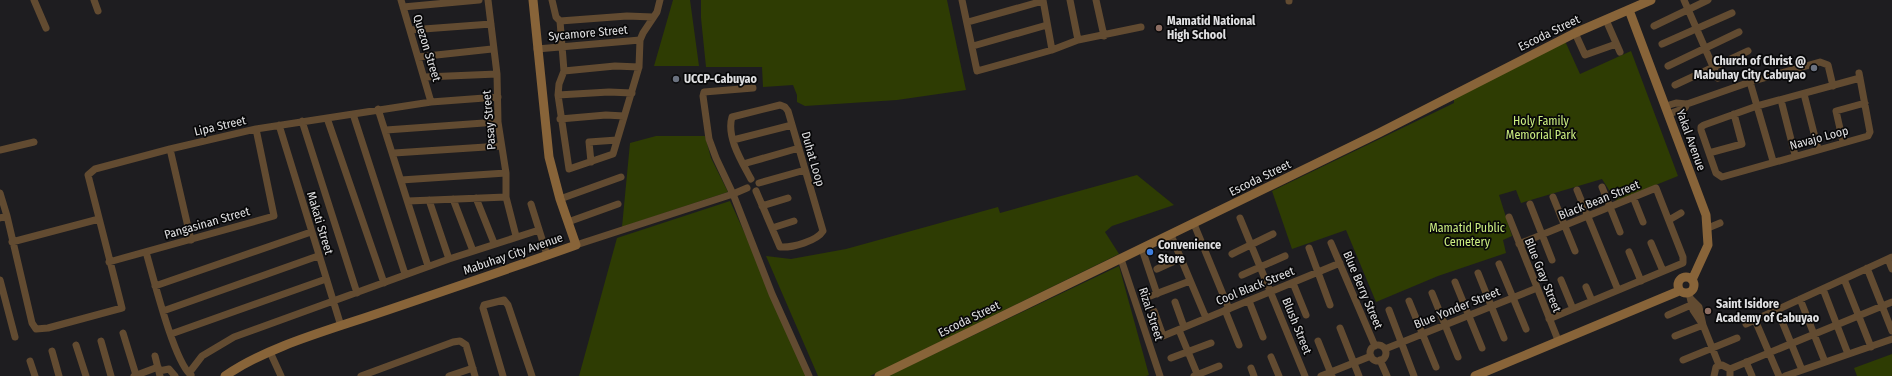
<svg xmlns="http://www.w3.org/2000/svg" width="1892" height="376" font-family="'Fira Sans Condensed',sans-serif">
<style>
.green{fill:#2e3c03}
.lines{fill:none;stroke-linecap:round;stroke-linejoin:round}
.street{stroke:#624b31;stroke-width:7}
.secondary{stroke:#886439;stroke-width:9}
.education-dot{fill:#8d6e63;stroke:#080809;stroke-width:1.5}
.worship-dot{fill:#6b7280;stroke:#080809;stroke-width:1.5}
.shop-dot{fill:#3f7fe0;stroke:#080809;stroke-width:1.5}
.labels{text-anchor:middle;stroke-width:3.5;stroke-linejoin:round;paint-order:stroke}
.poi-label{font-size:12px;font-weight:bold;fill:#e0e0e2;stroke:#080809;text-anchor:start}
.street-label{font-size:12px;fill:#e0e0e2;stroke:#080809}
.park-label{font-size:12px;fill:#ccee81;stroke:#080809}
</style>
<rect width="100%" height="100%" fill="#1e1d20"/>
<!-- green -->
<path class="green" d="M673,0h17l9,66h-45z
M701,0h246l19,90 -69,10 -92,6 -8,-4v-7l-4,-10 -30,2 -1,-20h-56l-5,-49z
M1565,41l15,33 51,-23 47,125 -62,25 -14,-22 -81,24 -5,-13 -17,5 13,41 -9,4 3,13 -68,23 -62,26 -30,-72 -54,19 -20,-58 182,-88v-6z
M656,136h49l6,22 17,34 -106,35 8,-84z
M1137,175l37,30 -62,21 -7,6 14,22 -249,122h-52l-52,-120 25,3 55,-10 152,-42 2,6z
M730,201l80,175h-231l38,-138z
M1119,266l30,109 -3,1h-258z
M1892,354v22h-35l-3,-8z"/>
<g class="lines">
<!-- street -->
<path class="street" d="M34,0l12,28
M94,0l4,11
M401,0l30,102
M488,0l9,74 1,48 8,51v24l10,39
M552,0l4,17 4,4 4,50 -5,13 -1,11 11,74 44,-15 26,-87 1,-27 3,-7 14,-21 3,-12
M962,0l15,71 75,-21 26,-10 63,-13
M1043,0l9,50
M1070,0l8,40
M1096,0l8,36
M1289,0v1
M1684,0l34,78
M403,7l76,-7
M1606,20l14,32
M560,21l67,-5 26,1
M968,22l75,-21
M1654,26l54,-26
M410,30l81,-6
M1575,33l10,22 31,-11
M1662,44l70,-31
M973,46l74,-21
M537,49l103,-9
M418,57l74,-8
M1668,66l71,-34
M564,71l51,-5 24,1
M1859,73l11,59 -2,4 -146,41 -6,-4 -15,-43v-3l3,-2 53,-19 103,-28
M425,77l72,-3
M1750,82l23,79
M1675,85l73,-34
M753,88l-49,4 -1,4 6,43 7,19 17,36 39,100 37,82
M1804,94l14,55
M558,95l51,-3 23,1
M1781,100l14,55
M1666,106l10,-3 11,1 63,-22 70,-20 8,3 5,21
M378,109l50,157
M353,114l52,160
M1669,114l16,-6 2,-4
M327,118l57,165
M560,119l46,-4 18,1
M302,121l55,172
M279,125l62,201
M386,130l112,-8
M733,140l59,-15
M1843,142l-7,-31 29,-8
M170,149l21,91
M0,150l34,-8
M394,153l107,-7
M1709,153l33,-9 -8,-30
M591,162l-2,-20 28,-2
M743,164l56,-16
M751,179c-9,-17 -25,-42 -19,-62l48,-12 5,2 3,4 35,120c-6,10 -31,17 -43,16l-24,-56
M401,180l105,-7
M759,183l46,-13
M1602,187l18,45
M1577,190l41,100
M0,193l7,23 -7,2
M1553,197l22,54
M1633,197l10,25
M476,198l18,45
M453,199l20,52
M560,199l61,-22
M429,200l20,59
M408,201l98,-4
M531,204l16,51
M1530,204l22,56
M762,206l26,-8
M7,216l25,107 4,6 12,-1 74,-20 -34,-133 7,-6 75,-20 86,-20 175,-27 67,-5
M1509,217l49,123
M1240,218l65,158
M1669,220l12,-7
M568,222l50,-18
M1194,224l35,85
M772,228l22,-7
M1708,228l12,-5
M1171,235l35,83
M12,242l87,-23
M1331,243l44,103
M1651,243l12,28
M1519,244l137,-56 27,69v6l-134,56
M576,245l157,-51 14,-6
M1309,248l21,57
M1142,249l15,45
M146,252c7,24 28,110 45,123
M1629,252l12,29
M1232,254l41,-20
M1121,259l39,117
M1888,259l4,10
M109,262l165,-46 -18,-87
M1499,264l27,65
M1867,268l25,63
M1157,269l24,-11
M1478,273l26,65
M1242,275l43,-19
M1844,279l27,68
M0,280l15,57
M1561,280l12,29
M1455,282l27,66
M1293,283l13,32
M155,286l156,-54
M1586,287l6,14
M1823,289l25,65
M1432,293l26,64
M1689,293l4,17 10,15 16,40
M1145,298l45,-17
M1691,299l8,8 4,18
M1800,299l25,63
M1249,301l14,36
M1409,301l27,66
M1175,302l9,25
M1777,309l25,61
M1225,310l14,35
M1389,310l25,66
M163,311l155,-55
M1154,311l9,25 177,-73
M1668,315l23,-10
M1755,320l24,56
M1746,324l146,-67
M1340,328l19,48
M1179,330l19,46
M123,333l13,42
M171,334l155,-55
M1675,336l28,-11
M101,341l10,35
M1318,341l14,35
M76,345l10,31
M1370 353a8 8 0 1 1 16 0a8 8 0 1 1-16 0Z
M1385,349l152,-61
M52,351l7,25
M270,352l11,24
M155,356l5,20
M1271,357l8,19
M1171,358l40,-15
M1380,360l7,16
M1683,360l54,-22
M30,361l5,15
M1746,362l6,14
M1251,368l3,8
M1730,369l162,-67
M159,371l10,-2 6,7
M189,373l13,-17 32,-19 215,-78 90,-29
M134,376l24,-9
M361,376l92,-34 7,-1 6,4 9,31
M449,376l24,-8
M503,376l-20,-68 1,-3 20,-5 4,5 24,71
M1194,376l25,-10
M1321,376l50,-20
M1714,376l2,-9 6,-2 8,4v7
M1785,376l107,-37"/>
<!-- secondary -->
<path class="secondary" d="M1629,10l77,205 2,30 -16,35
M1678 285a8 8 0 1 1 16 0a8 8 0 1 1-16 0Z
M225,376c39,-27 94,-43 139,-58 71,-24 142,-48 212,-73l-16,-46 -11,-42 -16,-157
M879,376l500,-243 196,-100 76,-33
M1475,376l204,-85"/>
</g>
<!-- markers -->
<g class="education-dot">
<circle cx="1159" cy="28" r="4"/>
<circle cx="1708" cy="311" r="4"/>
</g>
<g class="worship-dot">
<circle cx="1814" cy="68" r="4"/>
<circle cx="676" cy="79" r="4"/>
</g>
<circle class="shop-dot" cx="1150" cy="252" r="4"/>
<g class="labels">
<!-- poi labels -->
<g class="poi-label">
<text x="1167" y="25">Mamatid National<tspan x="1167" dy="14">High School</tspan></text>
<text x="1806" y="65" text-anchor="end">Church of Christ @<tspan x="1806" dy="14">Mabuhay City Cabuyao</tspan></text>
<text x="684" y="83">UCCP-Cabuyao</text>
<text x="1158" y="249">Convenience<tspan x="1158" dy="14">Store</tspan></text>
<text x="1716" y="308">Saint Isidore<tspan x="1716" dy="14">Academy of Cabuyao</tspan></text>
</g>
<!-- street labels -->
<g class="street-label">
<text transform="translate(588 33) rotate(-5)" y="4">Sycamore Street</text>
<text transform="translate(1549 33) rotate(-26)" y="4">Escoda Street</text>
<text transform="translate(427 48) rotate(73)" y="4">Quezon Street</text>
<text transform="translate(489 120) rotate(-95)" y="4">Pasay Street</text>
<text transform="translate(220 126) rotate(-13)" y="4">Lipa Street</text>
<text transform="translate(1819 138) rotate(-15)" y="4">Navajo Loop</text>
<text transform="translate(1691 140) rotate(70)" y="4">Yakal Avenue</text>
<text transform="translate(813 159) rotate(74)" y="4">Duhat Loop</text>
<text transform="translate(1260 178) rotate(-26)" y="4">Escoda Street</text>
<text transform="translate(1599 200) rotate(-22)" y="4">Black Bean Street</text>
<text transform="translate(207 223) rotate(-16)" y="4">Pangasinan Street</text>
<text transform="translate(320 223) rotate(73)" y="4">Makati Street</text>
<text transform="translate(513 254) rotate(-19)" y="4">Mabuhay City Avenue</text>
<text transform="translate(1543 275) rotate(68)" y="4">Blue Gray Street</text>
<text transform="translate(1255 286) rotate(-22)" y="4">Cool Black Street</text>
<text transform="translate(1363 290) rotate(67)" y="4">Blue Berry Street</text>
<text transform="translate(1457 308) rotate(-22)" y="4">Blue Yonder Street</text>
<text transform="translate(1151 314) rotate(72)" y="4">Rizal Street</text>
<text transform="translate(969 319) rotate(-26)" y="4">Escoda Street</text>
<text transform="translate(1297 326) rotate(68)" y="4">Blush Street</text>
</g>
<!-- park labels -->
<g class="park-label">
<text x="1541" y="125">Holy Family<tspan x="1541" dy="14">Memorial Park</tspan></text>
<text x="1467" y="232">Mamatid Public<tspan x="1467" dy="14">Cemetery</tspan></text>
</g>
</g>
</svg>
